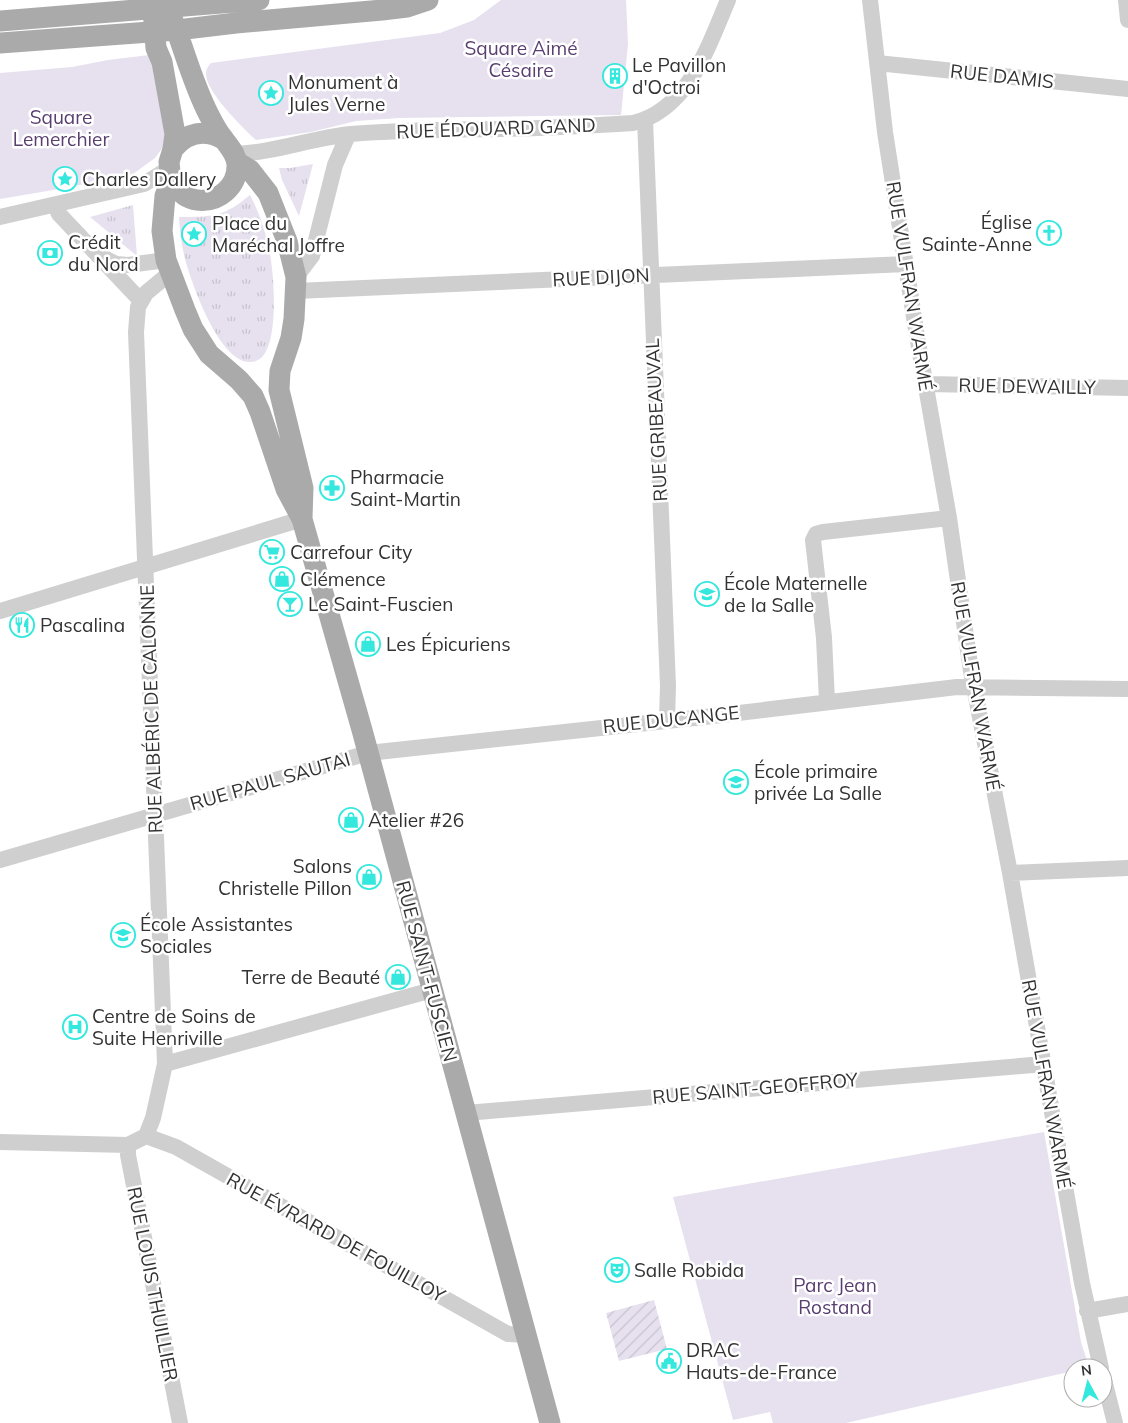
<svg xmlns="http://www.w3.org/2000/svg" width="1128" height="1423" font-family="Mulish,sans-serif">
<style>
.grass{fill:url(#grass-tufts)}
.park{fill:#e7e1ef}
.garden{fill:url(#garden-furrows)}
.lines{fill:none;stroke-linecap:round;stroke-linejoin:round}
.minor{stroke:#cfcfcf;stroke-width:16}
.major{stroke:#aaa;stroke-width:21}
.labels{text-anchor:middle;stroke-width:5;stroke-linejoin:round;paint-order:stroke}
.park-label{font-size:19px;fill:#593e70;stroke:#fff}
.poi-label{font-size:19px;fill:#323232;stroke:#fff;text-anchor:start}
.street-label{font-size:19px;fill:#323232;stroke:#fff}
</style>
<defs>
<pattern id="grass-tufts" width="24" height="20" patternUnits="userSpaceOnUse" patternTransform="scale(1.25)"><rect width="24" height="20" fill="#e7e1ef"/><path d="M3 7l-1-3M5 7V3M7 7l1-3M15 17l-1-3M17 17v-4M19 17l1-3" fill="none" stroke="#c7c2cd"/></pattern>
<pattern id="garden-furrows" width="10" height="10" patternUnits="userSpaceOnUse" patternTransform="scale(1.25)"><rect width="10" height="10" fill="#e7e1ef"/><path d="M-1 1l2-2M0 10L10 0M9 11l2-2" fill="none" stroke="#c7c2cd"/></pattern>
</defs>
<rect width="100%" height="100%" fill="#fff"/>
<!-- grass -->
<path class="grass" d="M313,164l-14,52 -17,-36 -3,-12h11z
M250,195c9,17 15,35 19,54 5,21 12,104 -13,112 -33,11 -62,-72 -69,-95 -5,-16 -7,-33 -8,-49 33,0 45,0 71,-22z
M133,205l4,51 -47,-39z"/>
<!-- park -->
<path class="park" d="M501,0h125l2,44 -7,71 -222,3 -43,3 -45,11 -55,8c-13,-12 -50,-48 -50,-66 0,-5 2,-8 5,-11l229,-30 34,-13z
M149,55l9,23 8,65 -11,15 -22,16 -68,14 -65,11v-126l72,-6 36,-7z
M1044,1132l37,210 8,25 -16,1v3l-227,52h-73l-3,-11 -37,8 -60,-223z"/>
<!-- garden -->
<path class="garden" d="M654,1300l13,49 -48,12 -13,-48z"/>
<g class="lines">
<!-- minor -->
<path class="minor" d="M870,0l15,132 31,198 33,188 22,153 39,202 72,410 19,85
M1126,0l2,20
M877,63l251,26
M645,120l23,566 -1,34
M234,154c40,-1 77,-16 117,-20 62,-5 124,-4 187,-6 31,-1 63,-3 95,-5 55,-13 75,-76 95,-123
M55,205l4,9 82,87
M0,217l144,-33 24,-15
M102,257l14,7 12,1 38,-5
M296,277l16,-21 23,-91 13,-30
M296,291l610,-27
M926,384l202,4
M0,611l302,-92
M827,701l-3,-63 -11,-98 3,-6 7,-2 126,-14
M0,860l368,-107 345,-37 244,-29 171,2
M1010,873l118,-5
M165,1064l267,-74
M466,1113l578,-49
M146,1136l30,11 332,187 18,1
M0,1142l128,3 18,-9 7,-18 12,-54 -29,-732 2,-25 8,-14 24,-20
M128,1145v10l52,268
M1087,1311l41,-7
M1103,1376l12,47"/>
<!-- major -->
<path class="major" d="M168,8c15,36 23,72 41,107 4,8 8,16 14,23 6,9 13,15 14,26 1,22 -18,39 -40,36 -12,-1 -20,-10 -26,-19
M153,9l3,39 6,14 13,72 -2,15 -4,13 2,19 -6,15 -3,35 4,29 19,50 8,19 16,25 30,26 14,16 7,16 26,77 16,30 60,211 188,693
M0,21l259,-21
M0,43l177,-13 59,-7 146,-13 25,-3 21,-7
M173,149c14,-17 32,-20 50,-10
M237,162l13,8 18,23 19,48 9,36 -2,42 -3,19 -11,33 -1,19 24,98 -1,30"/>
</g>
<!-- icons -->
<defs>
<symbol id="building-ring" viewBox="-11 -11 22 22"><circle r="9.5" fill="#fff" stroke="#35e8de" stroke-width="1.5"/><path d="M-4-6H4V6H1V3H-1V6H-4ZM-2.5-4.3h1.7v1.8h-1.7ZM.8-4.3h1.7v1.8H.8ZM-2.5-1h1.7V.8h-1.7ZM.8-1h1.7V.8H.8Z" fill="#35e8de"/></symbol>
<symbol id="sight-ring" viewBox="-11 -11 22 22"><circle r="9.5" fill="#fff" stroke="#35e8de" stroke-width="1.5"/><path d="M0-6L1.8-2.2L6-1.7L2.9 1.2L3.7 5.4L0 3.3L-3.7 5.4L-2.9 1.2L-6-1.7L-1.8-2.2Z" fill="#35e8de"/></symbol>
<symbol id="church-ring" viewBox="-11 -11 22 22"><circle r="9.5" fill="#fff" stroke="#35e8de" stroke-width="1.5"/><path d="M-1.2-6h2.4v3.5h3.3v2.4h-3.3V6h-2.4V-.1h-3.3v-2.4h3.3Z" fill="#35e8de"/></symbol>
<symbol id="bank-ring" viewBox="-11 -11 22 22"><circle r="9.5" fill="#fff" stroke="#35e8de" stroke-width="1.5"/><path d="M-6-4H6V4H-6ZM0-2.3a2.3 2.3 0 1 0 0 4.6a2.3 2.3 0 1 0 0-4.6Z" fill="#35e8de"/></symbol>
<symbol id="pharmacy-ring" viewBox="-11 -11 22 22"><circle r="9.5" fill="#fff" stroke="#35e8de" stroke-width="1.5"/><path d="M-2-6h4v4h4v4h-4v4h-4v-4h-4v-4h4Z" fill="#35e8de"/></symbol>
<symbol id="supermarket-ring" viewBox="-11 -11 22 22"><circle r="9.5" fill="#fff" stroke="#35e8de" stroke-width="1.5"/><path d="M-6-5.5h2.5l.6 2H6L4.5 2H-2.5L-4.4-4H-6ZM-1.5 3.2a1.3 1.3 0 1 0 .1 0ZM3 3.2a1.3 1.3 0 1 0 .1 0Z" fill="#35e8de"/></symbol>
<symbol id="shop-ring" viewBox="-11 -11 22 22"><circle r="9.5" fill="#fff" stroke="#35e8de" stroke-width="1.5"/><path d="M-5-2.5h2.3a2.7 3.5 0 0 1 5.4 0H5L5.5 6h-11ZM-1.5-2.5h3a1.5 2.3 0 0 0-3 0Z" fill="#35e8de"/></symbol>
<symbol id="school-ring" viewBox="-11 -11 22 22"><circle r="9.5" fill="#fff" stroke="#35e8de" stroke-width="1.5"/><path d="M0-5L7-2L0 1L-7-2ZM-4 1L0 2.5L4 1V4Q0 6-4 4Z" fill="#35e8de"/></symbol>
<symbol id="bar-ring" viewBox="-11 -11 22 22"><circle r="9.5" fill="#fff" stroke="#35e8de" stroke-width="1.5"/><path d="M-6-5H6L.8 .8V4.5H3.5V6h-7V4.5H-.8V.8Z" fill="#35e8de"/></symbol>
<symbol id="restaurant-ring" viewBox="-11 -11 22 22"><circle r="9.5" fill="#fff" stroke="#35e8de" stroke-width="1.5"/><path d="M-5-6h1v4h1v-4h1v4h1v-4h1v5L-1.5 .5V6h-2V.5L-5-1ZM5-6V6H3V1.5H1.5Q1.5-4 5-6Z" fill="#35e8de"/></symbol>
<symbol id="university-ring" viewBox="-11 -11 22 22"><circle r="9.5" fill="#fff" stroke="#35e8de" stroke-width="1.5"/><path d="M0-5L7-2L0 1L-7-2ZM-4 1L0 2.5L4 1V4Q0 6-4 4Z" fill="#35e8de"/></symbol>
<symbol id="hospital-ring" viewBox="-11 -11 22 22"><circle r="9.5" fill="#fff" stroke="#35e8de" stroke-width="1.5"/><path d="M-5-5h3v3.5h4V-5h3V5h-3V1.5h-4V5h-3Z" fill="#35e8de"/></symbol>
<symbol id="theatre-ring" viewBox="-11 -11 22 22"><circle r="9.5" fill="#fff" stroke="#35e8de" stroke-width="1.5"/><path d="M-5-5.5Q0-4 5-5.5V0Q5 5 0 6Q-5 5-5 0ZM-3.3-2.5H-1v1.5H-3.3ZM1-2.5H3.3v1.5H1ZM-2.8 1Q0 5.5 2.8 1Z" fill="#35e8de"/></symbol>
<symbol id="civic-ring" viewBox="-11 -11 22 22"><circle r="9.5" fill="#fff" stroke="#35e8de" stroke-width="1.5"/><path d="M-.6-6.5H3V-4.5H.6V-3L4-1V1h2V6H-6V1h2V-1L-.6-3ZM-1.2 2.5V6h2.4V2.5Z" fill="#35e8de"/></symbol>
</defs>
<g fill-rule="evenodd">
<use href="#building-ring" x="601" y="62" width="28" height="28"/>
<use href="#sight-ring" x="257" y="79" width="28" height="28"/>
<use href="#sight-ring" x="51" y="165" width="28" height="28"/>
<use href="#church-ring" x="1035" y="219" width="28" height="28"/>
<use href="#sight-ring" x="180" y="220" width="28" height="28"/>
<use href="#bank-ring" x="36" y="239" width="28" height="28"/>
<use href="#pharmacy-ring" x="318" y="474" width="28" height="28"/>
<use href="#supermarket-ring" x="258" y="538" width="28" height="28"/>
<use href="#shop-ring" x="268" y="565" width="28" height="28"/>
<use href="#school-ring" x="693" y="580" width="28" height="28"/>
<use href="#bar-ring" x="276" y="590" width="28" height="28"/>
<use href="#restaurant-ring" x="8" y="611" width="28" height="28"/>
<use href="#shop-ring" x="354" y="630" width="28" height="28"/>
<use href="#school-ring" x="722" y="768" width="28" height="28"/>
<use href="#shop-ring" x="337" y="806" width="28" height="28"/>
<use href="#shop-ring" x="355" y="863" width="28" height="28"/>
<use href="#university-ring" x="109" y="921" width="28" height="28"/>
<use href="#shop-ring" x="384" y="963" width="28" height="28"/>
<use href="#hospital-ring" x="61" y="1013" width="28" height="28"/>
<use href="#theatre-ring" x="603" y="1256" width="28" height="28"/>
<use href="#civic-ring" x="655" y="1347" width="28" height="28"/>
</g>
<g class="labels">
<!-- park labels -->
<g class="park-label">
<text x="521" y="55">Square Aimé<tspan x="521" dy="22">Césaire</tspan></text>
<text x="61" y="124">Square<tspan x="61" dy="22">Lemerchier</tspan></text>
<text x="835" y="1292">Parc Jean<tspan x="835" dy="22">Rostand</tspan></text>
</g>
<!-- poi labels -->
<g class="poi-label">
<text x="632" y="72">Le Pavillon<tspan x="632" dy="22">d'Octroi</tspan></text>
<text x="288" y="89">Monument à<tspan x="288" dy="22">Jules Verne</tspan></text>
<text x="82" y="186">Charles Dallery</text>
<text x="1032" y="229" text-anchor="end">Église<tspan x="1032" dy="22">Sainte-Anne</tspan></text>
<text x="212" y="230">Place du<tspan x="212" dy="22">Maréchal Joffre</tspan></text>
<text x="68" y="249">Crédit<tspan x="68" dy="22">du Nord</tspan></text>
<text x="350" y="484">Pharmacie<tspan x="350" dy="22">Saint-Martin</tspan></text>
<text x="290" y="559">Carrefour City</text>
<text x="300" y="586">Clémence</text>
<text x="724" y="590">École Maternelle<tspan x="724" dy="22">de la Salle</tspan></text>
<text x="308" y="611">Le Saint-Fuscien</text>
<text x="40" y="632">Pascalina</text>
<text x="386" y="651">Les Épicuriens</text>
<text x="754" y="778">École primaire<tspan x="754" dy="22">privée La Salle</tspan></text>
<text x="368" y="827">Atelier #26</text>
<text x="352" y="873" text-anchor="end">Salons<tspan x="352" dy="22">Christelle Pillon</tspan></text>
<text x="140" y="931">École Assistantes<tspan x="140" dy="22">Sociales</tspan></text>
<text x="380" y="984" text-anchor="end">Terre de Beauté</text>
<text x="92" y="1023">Centre de Soins de<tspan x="92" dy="22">Suite Henriville</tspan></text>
<text x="634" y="1277">Salle Robida</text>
<text x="686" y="1357">DRAC<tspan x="686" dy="22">Hauts-de-France</tspan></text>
</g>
<!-- street labels -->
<g class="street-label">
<text transform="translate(1002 76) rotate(6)" y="7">RUE DAMIS</text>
<text transform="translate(496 128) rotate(-2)" y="7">RUE ÉDOUARD GAND</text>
<text transform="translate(601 277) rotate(-3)" y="7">RUE DIJON</text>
<text transform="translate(910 286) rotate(81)" y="7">RUE VULFRAN WARMÉ</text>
<text transform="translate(1027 386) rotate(1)" y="7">RUE DEWAILLY</text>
<text transform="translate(656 420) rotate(-93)" y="7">RUE GRIBEAUVAL</text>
<text transform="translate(976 686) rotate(80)" y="7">RUE VULFRAN WARMÉ</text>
<text transform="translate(151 709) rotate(-92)" y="7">RUE ALBÉRIC DE CALONNE</text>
<text transform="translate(671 719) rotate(-6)" y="7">RUE DUCANGE</text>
<text transform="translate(270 781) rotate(-16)" y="7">RUE PAUL SAUTAI</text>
<text transform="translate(427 971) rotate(75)" y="7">RUE SAINT-FUSCIEN</text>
<text transform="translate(1047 1084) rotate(80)" y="7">RUE VULFRAN WARMÉ</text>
<text transform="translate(755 1088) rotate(-5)" y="7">RUE SAINT-GEOFFROY</text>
<text transform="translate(336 1237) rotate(29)" y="7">RUE ÉVRARD DE FOUILLOY</text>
<text transform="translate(153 1284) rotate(79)" y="7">RUE LOUIS THUILLIER</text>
</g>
</g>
<!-- north arrow -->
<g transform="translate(1088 1383) rotate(353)"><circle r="24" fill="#ffffff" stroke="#adadad"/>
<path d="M0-4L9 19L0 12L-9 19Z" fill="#35e8de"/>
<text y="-8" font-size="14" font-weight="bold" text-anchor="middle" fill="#323232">N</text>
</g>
</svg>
